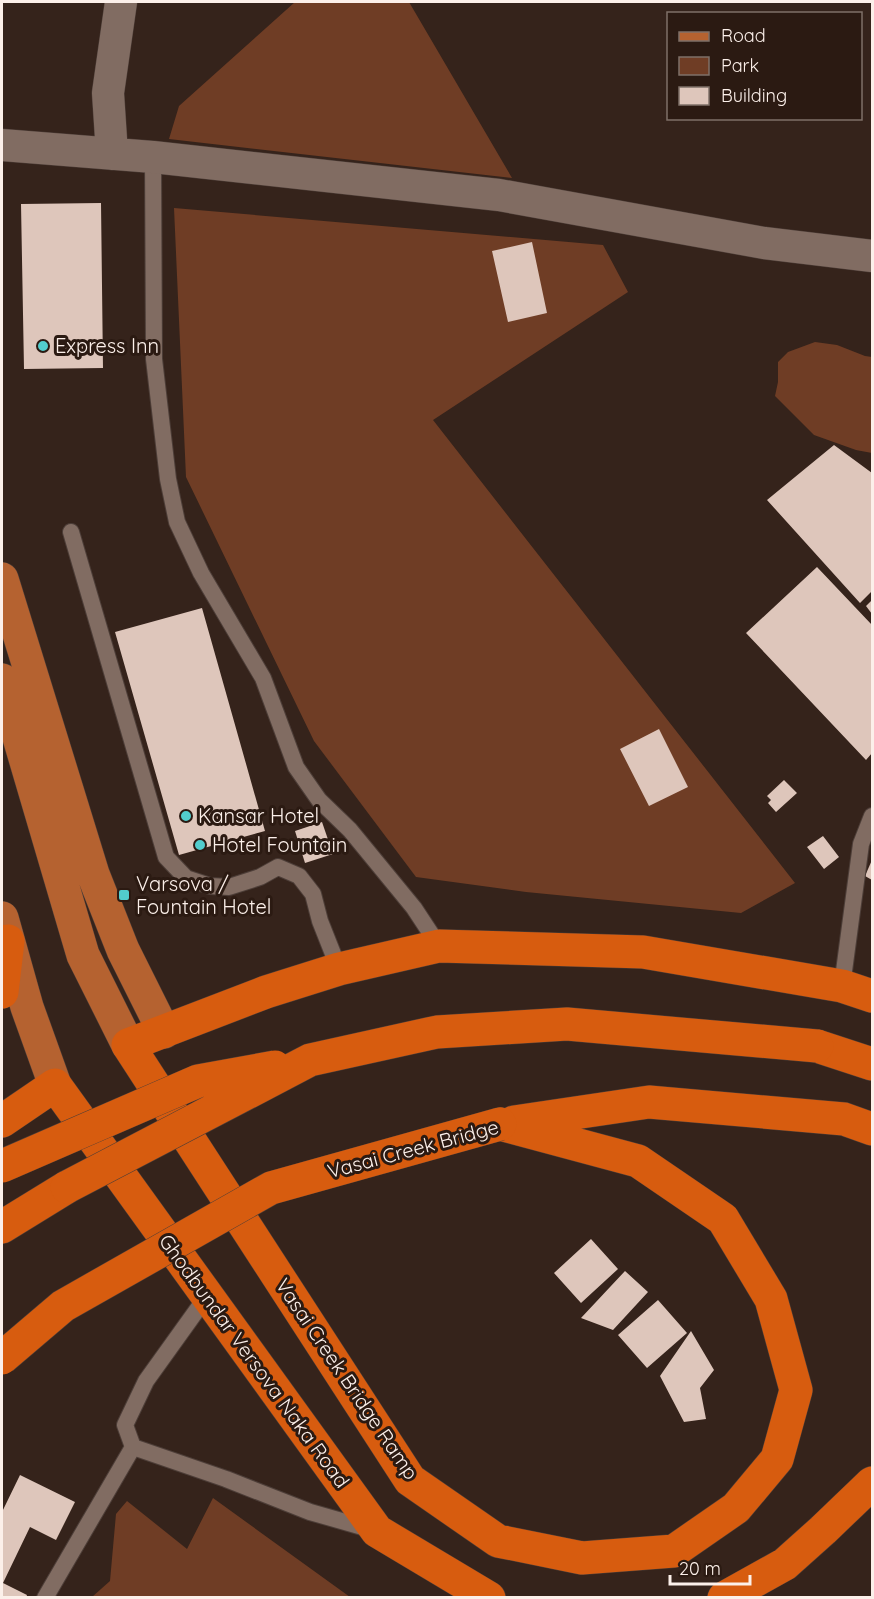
<svg xmlns="http://www.w3.org/2000/svg" width="874" height="1599" font-family="Quicksand,sans-serif">
<style>
.green{fill:#6f3d25}
.building{fill:#dec6bb}
.lines{fill:none;stroke-linecap:round;stroke-linejoin:round}
.lane-casing{stroke:#4d3e38;stroke-width:18}
.street-casing{stroke:#4d3e38;stroke-width:33}
.primary-casing{stroke:#4d3e38;stroke-width:34}
.highway-casing{stroke:#4d3e38;stroke-width:34}
.lane{stroke:#816c62;stroke-width:16}
.street{stroke:#816c62;stroke-width:32}
.primary{stroke:#b56230;stroke-width:33}
.highway{stroke:#d75c0f;stroke-width:33}
.highway-bridge-casing{stroke:#4d3e38;stroke-width:34;stroke-linecap:butt}
.highway-bridge{stroke:#d75c0f;stroke-width:33}
.poi-dot{fill:#52cdcd;stroke:#2b1a12;stroke-width:2}
.labels{text-anchor:middle;stroke-width:6;stroke-linejoin:round;paint-order:stroke}
.poi-label{font-size:20px;fill:#fcf0ea;stroke:#2b1a12;text-anchor:start}
.street-label{font-size:20px;fill:#fcf0ea;stroke:#2b1a12}
</style>
<rect width="100%" height="100%" fill="#35231b"/>
<!-- green -->
<path class="green" d="M295,2h114l103,176 -343,-39 10,-33z
M174,208l429,37 25,47 -195,128 362,463 -54,30 -215,-21 -110,-15 -102,-136 -128,-264z
M815,342l22,3 28,11 7,1v96l-16,-3 -42,-15 -39,-39 3,-14v-20l10,-10z
M213,1498l137,99h-258l18,-16 6,-67 11,-13 60,48z"/>
<!-- building -->
<path class="building" d="M101,203l2,165 -79,1 -3,-165z
M532,242l15,71 -39,9 -16,-71z
M834,445l38,28v118l-12,12 -93,-103z
M817,567l55,58v128l-6,7 -120,-127z
M872,600v14l-6,-8z
M202,608l63,223 -86,24 -64,-223z
M659,729l29,58 -39,19 -29,-57z
M784,780l13,13 -21,19 -8,-9 3,-3 -4,-4z
M322,822l11,32 -28,9 -10,-32z
M823,836l16,21 -15,12 -17,-22z
M872,860v20l-7,-4z
M591,1239l27,30 -37,34 -27,-30z
M625,1271l23,21 -35,38 -32,-12z
M658,1300l29,33 -40,35 -29,-33z
M691,1331l23,39 -14,18 6,31 -22,3 -24,-46z
M20,1475l55,27 -19,38 -26,-13 -27,56 24,12 -1,3h-24v-86z"/>
<g class="lines">
<defs>
<path id="lane" d="M153,157l1,202 14,120 9,43 24,51 62,105 33,89 23,33 31,30 64,78 25,38
M71,532l95,325 20,21 24,8 19,1 31,-10 18,-10 21,9 14,18 7,27 19,48
M842,986l19,-142 11,-28
M207,1296l-61,85 -21,44 8,22 93,32 84,33 63,18
M45,1598l88,-151"/>
<path id="street" d="M2,145l151,12 346,38 265,48 108,13
M112,154l-4,-61 13,-91"/>
<path id="primary" d="M2,579l91,295 30,76 41,82
M2,680l81,275 45,90
M2,918l25,89 28,78"/>
<path id="highway" d="M2,992l6,-51
M817,1046l55,18
M2,1121l53,-36 322,446 112,67
M514,1122l135,-20 195,17 28,10
M500,1124l138,37 85,58 48,80 25,91 -19,69 -41,49 -62,43 -92,7 -84,-17 -88,-61 -282,-435 138,-53 73,-23 100,-23 204,6 199,34 30,10
M2,1227l65,-40
M724,1598l61,-34 38,-34 49,-47"/>
</defs>
<!-- lane casing -->
<use href="#lane" class="lane-casing"/>
<!-- street casing -->
<use href="#street" class="street-casing"/>
<!-- primary casing -->
<use href="#primary" class="primary-casing"/>
<!-- highway casing -->
<use href="#highway" class="highway-casing"/>
<!-- lane -->
<use href="#lane" class="lane"/>
<!-- street -->
<use href="#street" class="street"/>
<!-- primary -->
<use href="#primary" class="primary"/>
<!-- highway -->
<use href="#highway" class="highway"/>
<defs>
<path id="highway-bridge" d="M2,1166l196,-85 77,-14
M67,1187l243,-127 127,-28 130,-8 250,22
M2,1358l61,-52 208,-118 229,-64"/>
</defs>
<!-- highway-bridge casing -->
<use href="#highway-bridge" class="highway-bridge-casing"/>
<!-- highway-bridge -->
<use href="#highway-bridge" class="highway-bridge"/>
</g>
<!-- markers -->
<g class="poi-dot">
<circle cx="43" cy="346" r="6"/>
<circle cx="186" cy="816" r="6"/>
<circle cx="200" cy="845" r="6"/>
<rect x="118" y="889" width="12" height="12" rx="3"/>
</g>
<g class="labels">
<!-- poi labels -->
<g class="poi-label">
<text x="55" y="353">Express Inn</text>
<text x="198" y="823">Kansar Hotel</text>
<text x="212" y="852">Hotel Fountain</text>
<text x="136" y="891">Varsova /<tspan x="136" dy="23">Fountain Hotel</tspan></text>
</g>
<!-- street labels -->
<g class="street-label">
<text transform="translate(413 1149) rotate(-15)" y="7">Vasai Creek Bridge</text>
<text transform="translate(254 1361) rotate(54)" y="7">Ghodbundar Versova Naka Road</text>
<text transform="translate(347 1379) rotate(56)" y="7">Vasai Creek Bridge Ramp</text>
</g>
</g>
<!-- border -->
<rect width="874" height="1599" fill="none" stroke="#fcf0ea" stroke-width="6"/>
<!-- legend -->
<rect x="667" y="12" width="195" height="108" fill="#2b1a12" stroke="#7f7068" stroke-width="1.5"/>
<rect x="679" y="32" width="30" height="9" fill="#b56230" stroke="#7f7068" stroke-width="1.5"/>
<text x="721" y="42" font-size="18" fill="#fcf0ea">Road</text>
<rect x="679" y="57" width="30" height="18" fill="#6f3d25" stroke="#7f7068" stroke-width="1.5"/>
<text x="721" y="72" font-size="18" fill="#fcf0ea">Park</text>
<rect x="679" y="87" width="30" height="18" fill="#dec6bb" stroke="#7f7068" stroke-width="1.5"/>
<text x="721" y="102" font-size="18" fill="#fcf0ea">Building</text>
<!-- scale -->
<path d="M670 1575v9h80v-9" fill="none" stroke="#fcf0ea" stroke-width="3"/>
<text x="679" y="1575" font-size="18" fill="#fcf0ea" stroke="#2b1a12" stroke-width="4.5" paint-order="stroke">20 m</text>
</svg>
